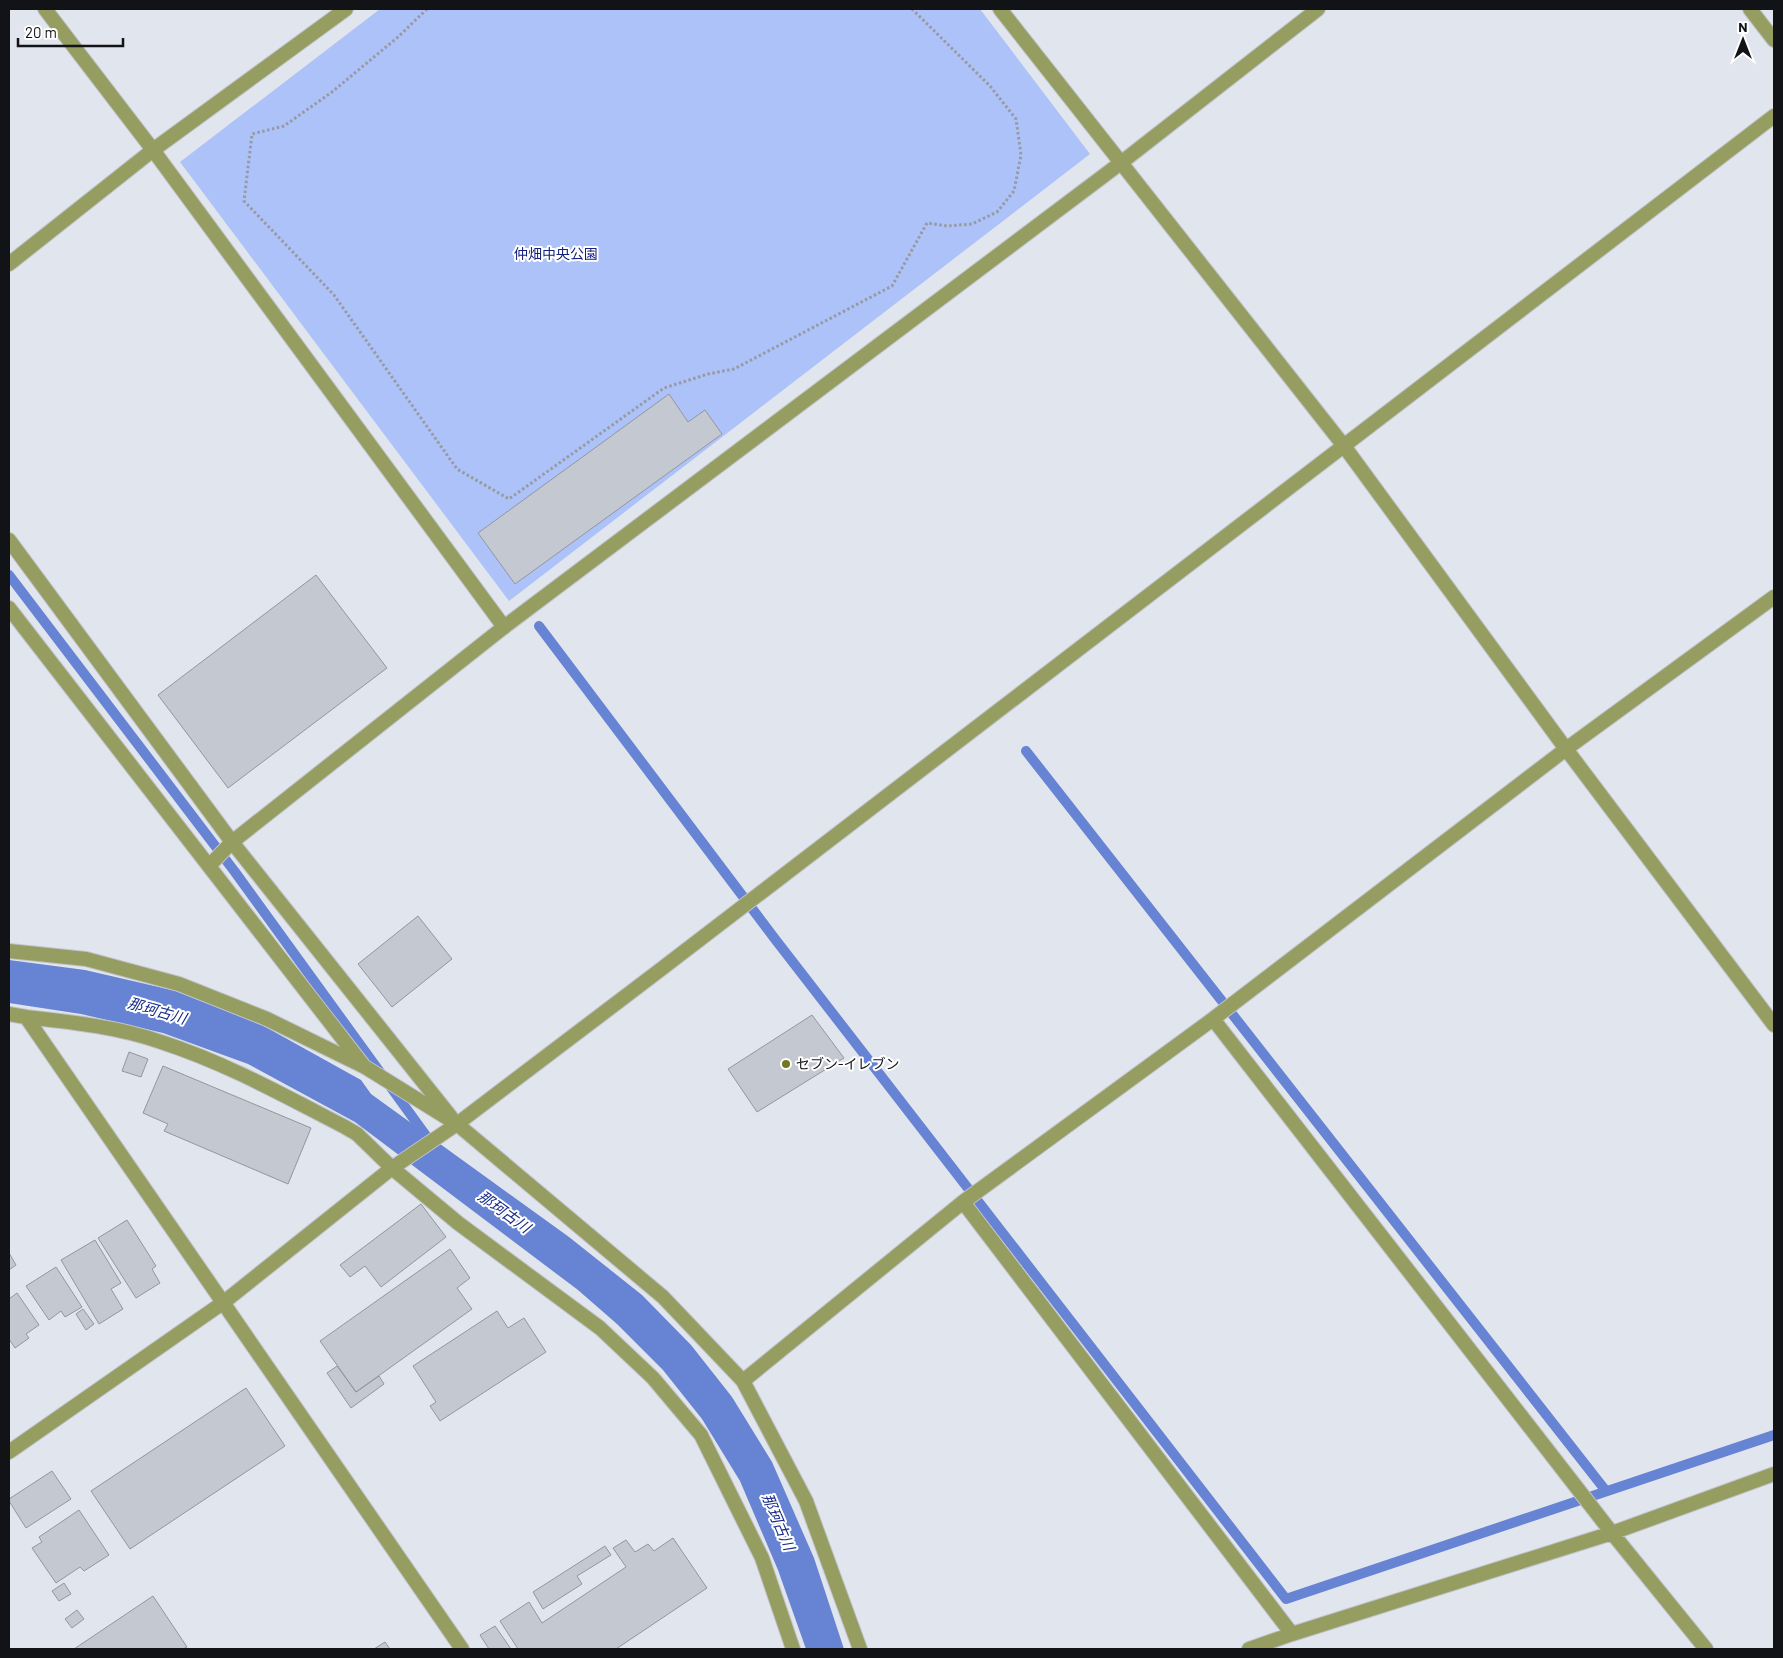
<svg xmlns="http://www.w3.org/2000/svg" width="1783" height="1658" font-family="Barlow,'Noto Sans JP',sans-serif">
<style>
.green{fill:#adc2f8}
.water{fill:#6783d3}
.lines{fill:none;stroke-linecap:round;stroke-linejoin:round}
.stream{stroke:#6783d3;stroke-width:10}
.building{fill:#c4c8d1;stroke:#93969f}
.minor-casing{stroke:#c0c3cb;stroke-width:16}
.tertiary-casing{stroke:#c0c3cb;stroke-width:16}
.path{stroke:#979aa0;stroke-width:3;stroke-dasharray:2.5 2.5;stroke-linecap:butt}
.minor{stroke:#969d61;stroke-width:14}
.tertiary{stroke:#969d61;stroke-width:14}
.poi-dot{fill:#707821;stroke:#fff;stroke-width:2}
.labels{text-anchor:middle;stroke-width:4;stroke-linejoin:round;paint-order:stroke}
.park-label{font-size:14px;fill:#12227e;stroke:#fff}
.poi-label{font-size:14px;fill:#121316;stroke:#fff;text-anchor:start}
.water-label{font-size:15px;font-style:italic;fill:#172a86;stroke:#fff}
</style>
<rect width="100%" height="100%" fill="#e1e5ed"/>
<!-- green -->
<path class="green" d="M380,9h600l110,145 -581,447 -329,-439z"/>
<!-- water -->
<path class="water" d="M9,960l76,10 91,21 86,34 99,55 10,14 198,143 73,58 49,50 41,52 40,65 42,96 30,91h-38l-28,-79 -38,-89 -38,-62 -39,-49 -46,-46 -39,-34 -223,-168 -107,-58 -85,-31 -82,-19 -72,-11z"/>
<g class="lines">
<!-- stream -->
<path class="stream" d="M9,575l226,297 197,272
M539,626l236,313 511,660 488,-164
M1026,751l580,740"/>
</g>
<!-- building -->
<path class="building" d="M669,394l19,28 17,-12 17,24 -207,150 -37,-51z
M316,575l71,93 -159,120 -70,-93z
M418,916l34,43 -60,48 -34,-43z
M812,1015l32,43 -87,54 -29,-43z
M129,1052l19,7 -7,18 -19,-6z
M163,1066l148,62 -23,56 -124,-53 4,-7 -25,-11z
M421,1204l25,33 -65,50 -16,-21 -15,11 -10,-12z
M127,1220l29,46 -4,3 8,14 -24,15 -38,-60z
M95,1240l26,43 -10,6 12,20 -24,15 -38,-64z
M450,1249l20,29 -13,10 15,21 -116,83 -36,-51z
M9,1253l7,12 -7,5z
M56,1267l26,40 -17,10 -4,-6 -12,9 -23,-34z
M17,1293l22,32 -13,9 3,4 -14,10 -6,-9v-40z
M83,1309l11,15 -8,6 -10,-16z
M497,1311l11,17 16,-10 22,34 -106,69 -10,-15 6,-4 -23,-36z
M337,1366l19,26 23,-16 5,8 -33,24 -24,-35z
M246,1388l39,58 -155,103 -39,-58z
M52,1471l19,28 -45,29 -17,-27v-2z
M79,1510l30,45 -25,16 -4,-4 -24,16 -24,-35 10,-6 -3,-5z
M673,1538l34,50 -91,61h-98l-18,-28 29,-19 13,21 84,-56 -13,-19 13,-8 9,12 13,-8 6,7z
M605,1546l6,9 -34,21 5,8 -39,25 -10,-17z
M64,1583l7,11 -12,7 -7,-10z
M153,1596l34,51 -4,2h-109z
M77,1610l7,9 -12,9 -7,-9z
M495,1626l16,23h-22l-9,-14z
M385,1642l5,7h-16z"/>
<g class="lines">
<defs>
<path id="minor" d="M1750,9l24,31
M9,264l144,-114 193,-141
M9,540l223,302 219,275
M9,608l354,457
M209,866l23,-24 272,-215 618,-465 196,-153
M9,951l77,8 93,25 88,35 98,48 92,57 206,173 80,84 63,120 54,148
M9,1014l17,3 436,632
M26,1017c45,5 93,10 135,25 65,21 124,54 184,85l12,7 35,34 66,55 142,105 53,50 48,57 61,123 31,91
M1213,1019l399,514 94,116
M963,1202l329,432
M743,1381l220,-179 250,-183 353,-270 208,-152
M1249,1649l43,-15 320,-101 162,-59"/>
<path id="tertiary" d="M45,9l108,141 351,477
M1000,9l344,437 222,303 208,276
M9,1452l215,-150 168,-134 65,-44 203,-154 1114,-854"/>
</defs>
<!-- minor casing -->
<use href="#minor" class="minor-casing"/>
<!-- tertiary casing -->
<use href="#tertiary" class="tertiary-casing"/>
<!-- path -->
<path class="path" d="M427,9l-29,28 -66,55 -48,34 -32,8 -8,67 90,94 123,174 52,30 155,-111 44,-14 26,-5 158,-83 35,-63 20,3 25,-2 25,-12 17,-21 7,-36 -5,-36 -26,-33 -78,-77"/>
<!-- minor -->
<use href="#minor" class="minor"/>
<!-- tertiary -->
<use href="#tertiary" class="tertiary"/>
</g>
<!-- markers -->
<circle class="poi-dot" cx="786" cy="1064" r="5"/>
<g class="labels">
<!-- park labels -->
<g class="park-label">
<text x="556" y="259">仲畑中央公園</text>
</g>
<!-- poi labels -->
<g class="poi-label">
<text x="796" y="1069">セブン-イレブン</text>
</g>
<!-- water labels -->
<g class="water-label">
<text transform="translate(157 1011) rotate(16)" y="5">那珂古川</text>
<text transform="translate(504 1212) rotate(36)" y="5">那珂古川</text>
<text transform="translate(778 1522) rotate(67)" y="5">那珂古川</text>
</g>
</g>
<!-- border -->
<rect width="1783" height="1658" fill="none" stroke="#121316" stroke-width="20"/>
<!-- north arrow -->
<g transform="translate(1743 40)" stroke="#ffffff" stroke-width="4" paint-order="stroke">
<path d="M0-4L9 19L0 12L-9 19Z" fill="#121316"/>
<text y="-8" font-size="14" font-weight="bold" text-anchor="middle" fill="#121316">N</text>
</g>
<!-- scale -->
<path d="M18 38v8h105v-8" fill="none" stroke="#121316" stroke-width="2.5"/>
<text x="25" y="38" font-size="15" fill="#121316" stroke="#ffffff" stroke-width="4" paint-order="stroke">20 m</text>
</svg>
